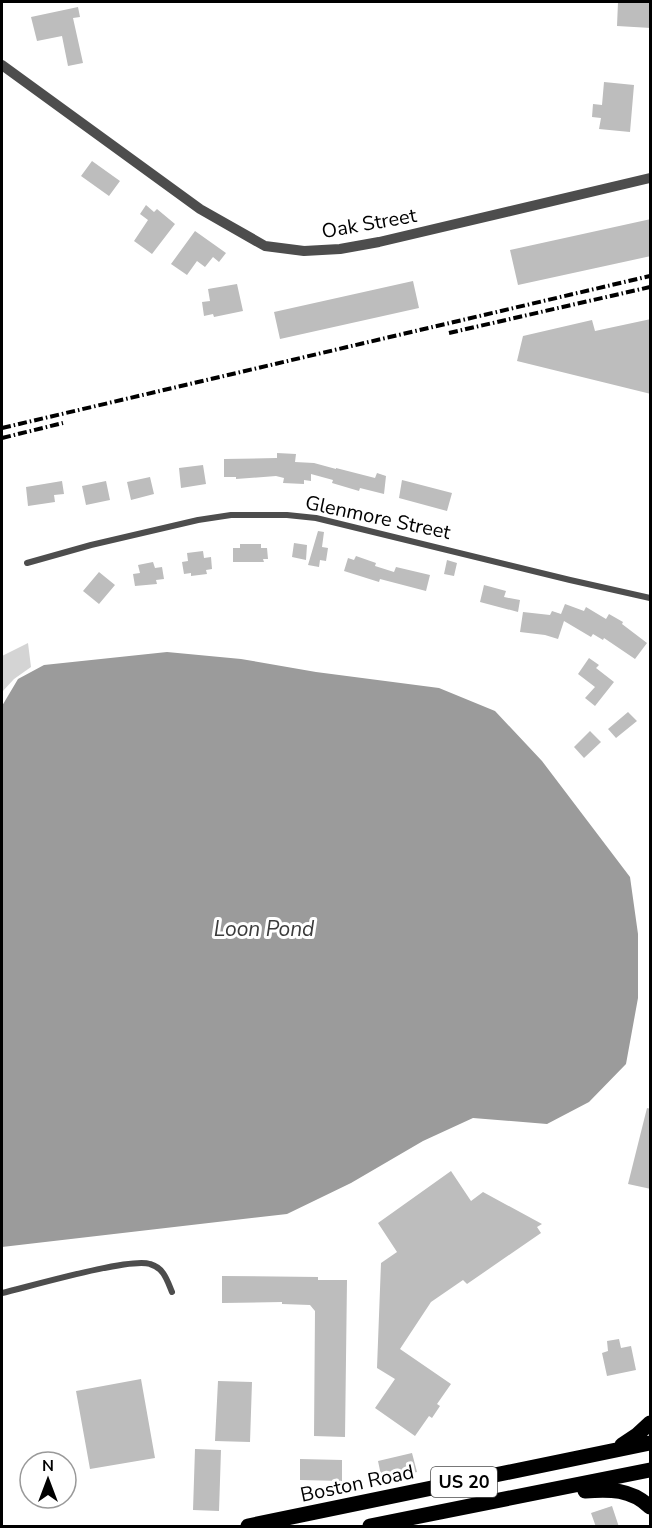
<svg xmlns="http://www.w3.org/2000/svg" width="652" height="1528" font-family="'Nunito Sans',sans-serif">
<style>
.green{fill:#d4d4d4}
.water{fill:#9b9b9b}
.building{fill:#bdbdbd}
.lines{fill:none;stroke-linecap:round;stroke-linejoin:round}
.minor{stroke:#4d4d4d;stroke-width:6}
.tertiary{stroke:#4d4d4d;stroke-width:10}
.primary{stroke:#000;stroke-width:15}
.rail{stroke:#000;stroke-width:4;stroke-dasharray:9 3 1.5 3;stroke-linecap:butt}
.labels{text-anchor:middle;stroke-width:6;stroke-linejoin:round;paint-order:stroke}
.shield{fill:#fff;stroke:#4c4c4c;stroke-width:1.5}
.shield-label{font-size:18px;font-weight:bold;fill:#000}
.street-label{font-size:20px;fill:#000;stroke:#fff}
.water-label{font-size:21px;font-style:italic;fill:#3c3c3c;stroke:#fff}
</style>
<rect width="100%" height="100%" fill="#fff"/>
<!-- green -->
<path class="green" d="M28,643l3,24 -17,12 -12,13v-36z"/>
<!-- water -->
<path class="water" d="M167,652l74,7 75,13 123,16 56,23 47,50 88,116 8,57v64l-12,66 -37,38 -42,22 -74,-6 -50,23 -72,42 -64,31 -285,33v-541l16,-27 26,-14z"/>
<!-- building -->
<path class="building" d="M618,2h33v26l-34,-2z
M78,7l2,10 -7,1 10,45 -15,3 -6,-30 -25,5 -6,-24z
M604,82l30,3 -4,47 -31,-3 2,-11 -9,-1 1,-13 9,1z
M92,161l28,20 -11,15 -28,-20z
M146,205l8,7 3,-3 18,15 -23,30 -18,-13 14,-21 -8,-6z
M651,219v37l-133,29 -8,-35z
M195,231l31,22 -7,9 -6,-5 -8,10 -8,-6 -10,14 -16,-11z
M413,281l6,27 -139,31 -6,-27z
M237,284l6,27 -29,6 -1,-3 -9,2 -2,-14 8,-1 -2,-12z
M651,319v75l-134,-33 6,-25 69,-16 3,11z
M277,453l19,1 -1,8 19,1 22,6v-1l39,10 2,-5 9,3 -2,18 -24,-6 -1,3 -27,-8 1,-3 -22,-6v7l-7,-1v4l-21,-1 1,-5 -8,-2 -40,3v-2h-12v-18l53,-1z
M203,465l3,19 -25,4 -2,-20z
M150,477l4,17 -23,6 -4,-18z
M402,480l50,13 -5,18 -48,-13z
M62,481l2,13 -10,1 1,7 -27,4 -2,-19z
M106,481l4,19 -24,5 -4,-19z
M318,531l6,1 -2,15 6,1 -2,13 -6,-1 -1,7 -11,-2z
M294,543l13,2 -1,15 -14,-3z
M240,544h21v4h6l1,11h-5l1,3h-31v-14h7z
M203,551l1,7 7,-1 1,12 -6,1 1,4 -16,2v-3l-7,1 -2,-12 6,-1 -1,-8z
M356,556l20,7 -1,3 19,6 2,-5 34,8 -4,16 -46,-12 -1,3 -35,-11 4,-13 6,2z
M447,560l10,3 -3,13 -10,-2z
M153,562l2,6 7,-1 2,12 -8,1 1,4 -22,2 -2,-12 7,-1 -2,-8z
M99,572l16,13 -16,19 -16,-13z
M484,585l22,6 -2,6 16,3 -2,12 -38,-10z
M565,604l19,7 2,-4 20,12 3,-5 14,8 -1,2 25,19 -12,16 -31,-21 -1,2 -10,-6 -2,3 -27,-16 -6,18 -13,-4 -25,-3 3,-20 27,3 2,-4 9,3z
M589,658l10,7 -3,3 18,14 -19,24 -10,-8 10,-11 -17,-13z
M628,712l9,9 -21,17 -8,-9z
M590,731l11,11 -17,16 -10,-11z
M647,1108l4,1v80l-23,-5z
M451,1171l20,30 12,-9 59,32 -5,3 4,6 -74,51 -4,-4 -32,22 -31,47 51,35 -14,20 3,2 -8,12 -3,-2 -14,20 -40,-28 20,-29 -18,-11 4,-105 16,-11 -19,-29z
M222,1276l96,1v3h29l-2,157 -31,-1 1,-125 -5,-6 -28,-1v-2l-60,1z
M619,1339l2,9 10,-2 5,24 -29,6 -5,-23 6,-2 -1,-10z
M141,1379l14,79 -65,11 -14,-78z
M218,1381l34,1 -2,60 -35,-1z
M195,1449l26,1 -2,61 -26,-1z
M412,1453l5,19 -35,8 -4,-19z
M300,1459l42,1v21l-42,-1z
M612,1506l7,21h-23l-5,-14z"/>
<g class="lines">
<!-- minor -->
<path class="minor" d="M27,563l64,-18 107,-25 33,-5h56l29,3 254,62 80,18
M2,1293c26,-6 128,-36 148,-29 14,4 17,16 22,28"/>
<!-- tertiary -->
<path class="tertiary" d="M2,65l198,144 65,37 39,5 36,-2 39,-7 271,-64"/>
<!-- primary -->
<path class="primary" d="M622,1445l15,-10 13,-12
M585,1491c25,-2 46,-2 65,16
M248,1526l402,-83
M370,1526l280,-56"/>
<!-- rail -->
<path class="rail" d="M449,333l201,-46
M2,428l648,-152
M2,438l61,-15"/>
</g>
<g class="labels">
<!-- shield labels -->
<rect class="shield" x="431" y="1467" width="66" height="30" rx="4.5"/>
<g class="shield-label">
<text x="464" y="1488">US 20</text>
</g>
<!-- street labels -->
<g class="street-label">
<text transform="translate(369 223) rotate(-10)" y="7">Oak Street</text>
<text transform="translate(378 517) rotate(12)" y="7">Glenmore Street</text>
<text transform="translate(357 1483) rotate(-12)" y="7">Boston Road</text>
</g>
<!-- water labels -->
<g class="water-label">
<text x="264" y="936">Loon Pond</text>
</g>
</g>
<!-- border -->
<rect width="652" height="1528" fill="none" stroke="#000000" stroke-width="6"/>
<!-- north arrow -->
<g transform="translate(48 1480)"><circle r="28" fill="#ffffff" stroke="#999999" stroke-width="1.5"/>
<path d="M0-4.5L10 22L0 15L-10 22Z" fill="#000000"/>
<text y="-9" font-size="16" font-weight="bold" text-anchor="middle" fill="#000000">N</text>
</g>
</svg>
